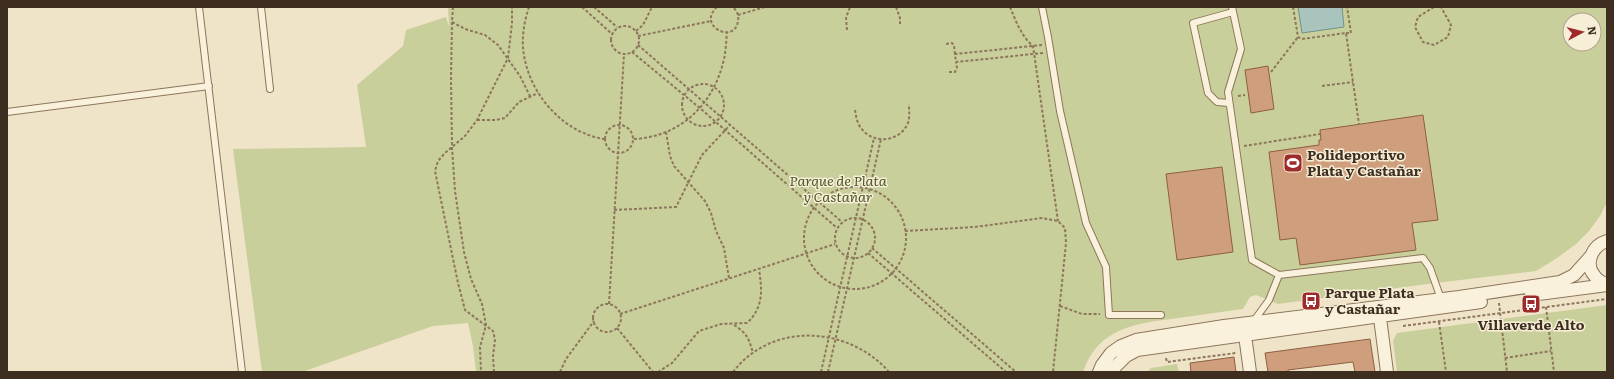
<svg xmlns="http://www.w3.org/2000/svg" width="1614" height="379" font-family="Literata,serif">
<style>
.green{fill:#c9cf9b;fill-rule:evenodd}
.water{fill:#a9c4bc;stroke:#6f938a}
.building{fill:#cf9f7d;stroke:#8d5f41}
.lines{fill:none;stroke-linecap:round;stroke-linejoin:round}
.lane-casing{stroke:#8d765c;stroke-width:8}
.street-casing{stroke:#8d765c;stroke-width:14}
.path{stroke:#8d765c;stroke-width:2;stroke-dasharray:3 2;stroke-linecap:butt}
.lane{stroke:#faf1dc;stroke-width:6}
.street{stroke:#faf1dc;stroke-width:12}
.labels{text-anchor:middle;stroke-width:3;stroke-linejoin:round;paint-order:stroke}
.poi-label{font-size:14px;font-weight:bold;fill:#3d2e20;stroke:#f7eed8;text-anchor:start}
.park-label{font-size:14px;font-style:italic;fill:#4d5a26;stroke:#f7eed8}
</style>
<rect width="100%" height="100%" fill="#f0e4c8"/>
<!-- green -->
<path class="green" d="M448,7h1159v195l-7,14 -11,15 -13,13 -19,14 -21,13 -101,12 -157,21 -22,-9 -6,2 -7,12c-22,3 -43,6 -65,9 -40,5 -80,9 -95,54h-607l-3,-26 -5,-23 -35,3 -131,46h-40l-29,-223 133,-2 -9,-62 46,-39 3,-16 40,-13 3,9zM1570,20h24v24h-24z
M1607,305v67h-210l-4,-31 4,-8z
M1177,364l2,8h-32l4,-4z"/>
<!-- water -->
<path class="water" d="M1298,7h44l2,20 -42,6z"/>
<!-- building -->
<path class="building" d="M1268,66l6,43 -23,4 -6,-43z
M1423,115l15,105 -26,3 4,27 -116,15 -4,-27 -16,2 -11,-88 50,-7v-5h2l-1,-10z
M1222,167l11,85 -56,8 -11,-86z
M1370,339l5,33h-20l-2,-10 -65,8v2h-20l-3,-19z
M1234,357l2,15h-45l-1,-9z"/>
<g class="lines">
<defs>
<path id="lane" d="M199,7l43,365
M261,7l9,82
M1042,7l6,30 12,74 26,112 20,44 3,48h52
M1232,7l9,42 -13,43 24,168 27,15 144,-17 7,10 11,31
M1229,103l-12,-1 -9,-9 -15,-70 40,-11
M7,112l202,-26
M1253,322l16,-22 10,-25"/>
<path id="street" d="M1607,241c-14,4 -23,22 -13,34 3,5 8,7 13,10
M1531,295l76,-10
M1379,310l8,62
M1244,328l6,44
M1099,372l3,-7 9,-12 10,-7 15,-6 88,-14 235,-29 101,-15 14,-7 17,-19
M1110,372l16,-16 11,-6 344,-48"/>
</defs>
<!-- lane casing -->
<use href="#lane" class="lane-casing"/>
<!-- street casing -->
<use href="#street" class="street-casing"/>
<!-- path -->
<path class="path" d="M453,7l-1,15 -1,56 1,69 3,44 9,61 7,27 11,25 4,21 -6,22 1,25
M529,7c-5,15 -8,33 -5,48 6,40 40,78 80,84
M582,7l30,27
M594,7l23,20
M717,7c-21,19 18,38 21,14 1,-6 -1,-11 -6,-14
M896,7l4,11v6
M1010,7c6,14 11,29 23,39l25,175
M1293,7l5,30 4,2 44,-6 13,91
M1434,7l-16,10 -3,10 8,15 11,3 14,-8 3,-12 -10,-18
M738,15l27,-8
M452,22l13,7 20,6 13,10 22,31 10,20
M611 40a14 14 0 1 1 28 0a14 14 0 1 1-28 0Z
M847,30l-1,-12 4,-11
M636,31l7,-6 9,-18
M1346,33h5l-4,-26
M638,36l73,-15
M946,44l6,-1 2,2 1,9
M638,45l204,177
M1042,45l-87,9 1,8 87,-9
M632,52l69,57 136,119
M949,72h6l2,-4 -1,-5
M1271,72l27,-35
M682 105a21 21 0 1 1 42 0a21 21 0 1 1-42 0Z
M1322,86l31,-4
M1238,96l7,-1
M855,110c1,6 2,13 6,18 12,17 39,14 47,-5 2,-6 1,-12 1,-19
M477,120h19l9,-2 14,-16 19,-9
M605 139a14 14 0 1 1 28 0a14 14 0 1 1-28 0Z
M666,132l4,24 4,10 31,35 6,12 5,18 8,17 5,30
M634,139c45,-2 78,-33 89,-76 3,-10 3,-21 4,-31
M1244,146l76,-12
M804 238a51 51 0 1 1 102 0a51 51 0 1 1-102 0Z
M614,210l62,-3 26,-52 28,-30
M835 238a20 20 0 1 1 40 0a20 20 0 1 1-40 0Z
M905,231l70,-4 67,-9 16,3 7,7 1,15 -13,129
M872,248l144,124
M868,253l138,119
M1499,303l8,69
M609,304l15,-250
M593 318a14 14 0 1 1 28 0a14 14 0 1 1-28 0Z
M1060,306l22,8h18
M1546,307l8,65
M620,314l215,-70
M1439,322l7,50
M734,325c13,8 15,14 19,28
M1403,326l204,-27
M617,328l36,44
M1166,358l1,4 69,-9
M1505,358l46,-7
M494,372l-1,-16 2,-16 -2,-9 -28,-21 -7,-27 -23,-112 3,-10 7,-8 20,-17 12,-16 31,-62 4,-35v-16
M560,372l6,-13 28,-38
M658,372l14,-9 27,-32 22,-7 26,-1c17,-16 15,-33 12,-54
M733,372c39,-51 116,-46 156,0
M821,372l53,-234
M828,372l53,-233"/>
<!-- lane -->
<use href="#lane" class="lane"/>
<!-- street -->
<use href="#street" class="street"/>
</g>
<!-- icons -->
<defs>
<symbol id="stadium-square" viewBox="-11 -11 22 22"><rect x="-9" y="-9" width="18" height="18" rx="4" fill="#9e2a2b" stroke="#f7eed8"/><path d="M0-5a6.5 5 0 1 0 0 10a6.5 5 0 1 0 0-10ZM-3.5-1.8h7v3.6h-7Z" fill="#fff"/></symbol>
<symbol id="bus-square" viewBox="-11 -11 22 22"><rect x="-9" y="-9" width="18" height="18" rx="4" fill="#9e2a2b" stroke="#f7eed8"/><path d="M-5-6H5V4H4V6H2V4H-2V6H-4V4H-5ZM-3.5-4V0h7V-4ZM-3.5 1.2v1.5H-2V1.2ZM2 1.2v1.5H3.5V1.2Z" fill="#fff"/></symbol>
</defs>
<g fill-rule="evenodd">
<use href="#stadium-square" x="1282" y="152" width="22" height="22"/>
<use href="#bus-square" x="1300" y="290" width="22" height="22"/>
<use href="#bus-square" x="1520" y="293" width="22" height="22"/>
</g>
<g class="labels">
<!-- poi labels -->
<g class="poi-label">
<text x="1307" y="160">Polideportivo<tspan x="1307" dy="16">Plata y Castañar</tspan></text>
<text x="1325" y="298">Parque Plata<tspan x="1325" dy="16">y Castañar</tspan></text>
<text x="1531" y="330" text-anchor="middle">Villaverde Alto</text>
</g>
<!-- park labels -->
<g class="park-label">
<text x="838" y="186">Parque de Plata<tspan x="838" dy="16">y Castañar</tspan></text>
</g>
</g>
<!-- border -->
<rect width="1614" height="379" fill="none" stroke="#3d2e20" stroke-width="16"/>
<!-- north arrow -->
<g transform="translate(1582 32) rotate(83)"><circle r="19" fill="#f7eed8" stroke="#ada18e"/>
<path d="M0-3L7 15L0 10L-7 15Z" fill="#9e2a2b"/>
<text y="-6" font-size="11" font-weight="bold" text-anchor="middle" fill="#3d2e20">N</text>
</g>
</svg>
